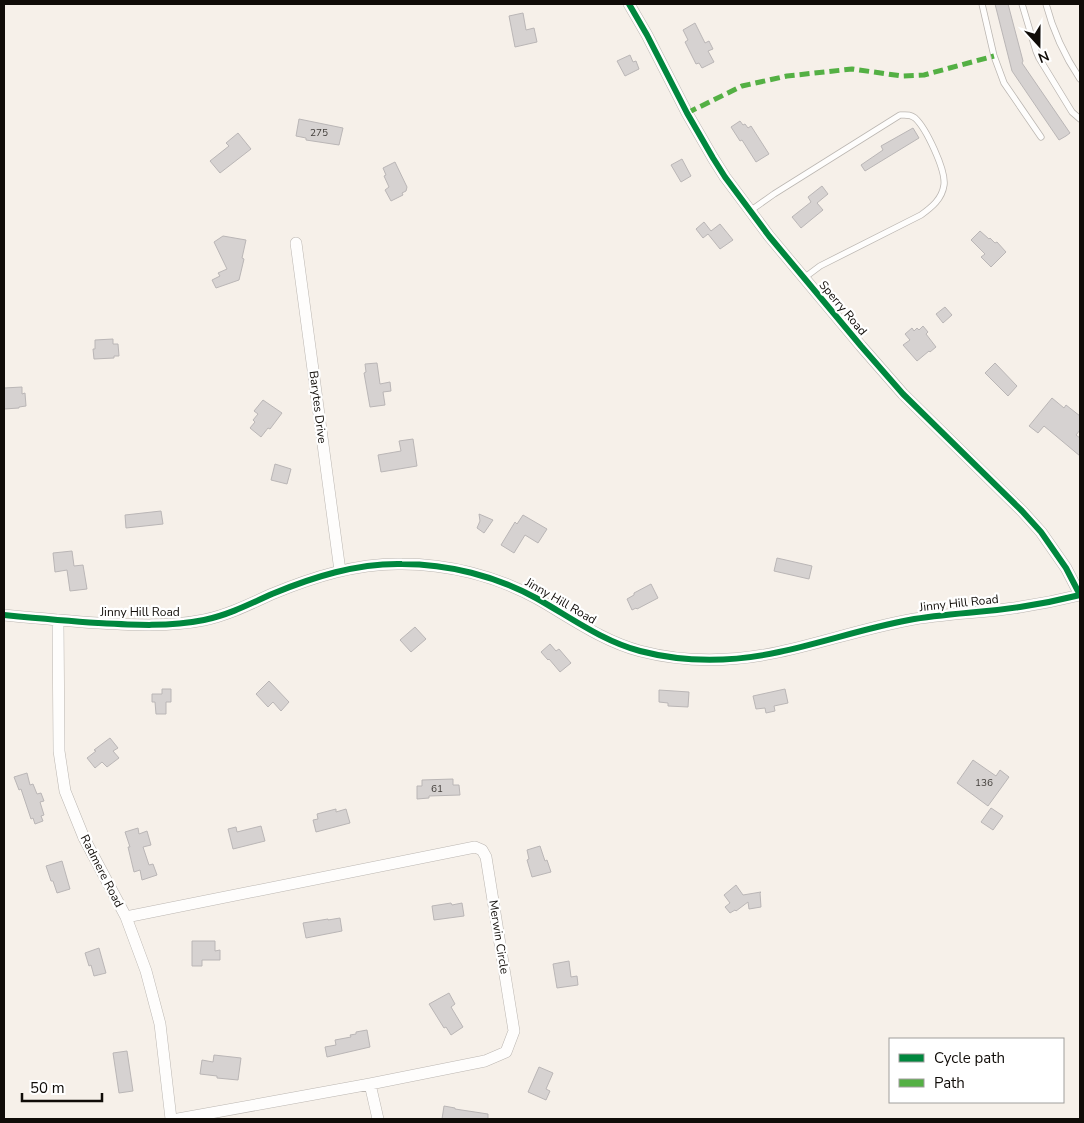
<svg xmlns="http://www.w3.org/2000/svg" width="1084" height="1123" font-family="'Nunito Sans',sans-serif">
<style>
.building{fill:#d6d2d1;stroke:#bab6b6}
.lines{fill:none;stroke-linecap:round;stroke-linejoin:round}
.lane-casing{stroke:#bbb6b1;stroke-width:7}
.street-casing{stroke:#bbb6b1;stroke-width:12}
.lane{stroke:#fefdfc;stroke-width:5.5}
.street{stroke:#fefdfc;stroke-width:11}
.quiet{stroke:#54b044;stroke-width:5;stroke-dasharray:10 5;stroke-linecap:butt}
.cycleway-casing{stroke:#fff;stroke-width:9}
.cycleway{stroke:#00873e;stroke-width:6}
.labels{text-anchor:middle;stroke-width:4.5;stroke-linejoin:round;paint-order:stroke}
.number-label{font-size:10px;fill:#423e3a}
.street-label{font-size:12px;fill:#100c08;stroke:#fff}
</style>
<rect width="100%" height="100%" fill="#f6f0e9"/>
<!-- building -->
<path class="building" d="M995,4h13l15,57 -1,2 48,70 -4,3 -7,4 -47,-69z
M523,13l3,17 8,-2 3,14 -22,5 -6,-31z
M695,23l10,20 4,-2 4,8 -5,2 6,11 -12,6 -3,-5 -3,1 -11,-22 3,-2 -5,-10z
M630,55l3,7 3,-1 3,8 -14,7 -8,-15z
M299,119l44,9 -4,17 -33,-5v-2l-10,-2z
M740,121l3,4 2,-1 3,4 3,-2 18,28 -13,8 -14,-22 -2,1 -9,-14z
M913,128l6,10 -54,33 -4,-6 22,-15 -2,-4z
M238,133l13,16 -31,24 -10,-12 19,-15 -3,-3z
M682,159l9,17 -10,6 -10,-17z
M395,162l12,25 -1,4 -4,2 1,2 -12,6 -6,-11 4,-3 -5,-11 2,-1 -3,-7z
M822,186l6,8 -11,9 6,7 -22,18 -9,-11 19,-15 -3,-5z
M704,222l7,9 9,-7 13,16 -13,9 -12,-15 -5,4 -7,-9z
M980,231l9,8 1,-1 5,5 2,-1 9,10 -15,15 -10,-10 4,-3 -14,-14z
M223,236l23,4 -4,18 2,1 -5,21 -23,8 -4,-8 8,-4 -2,-3 9,-4 -13,-27z
M945,307l7,8 -9,8 -7,-9z
M923,326l5,6 -2,2 10,13 -6,5 -1,-1 -12,10 -14,-16 7,-5 -5,-6 7,-6 2,3 3,-3 2,2z
M113,339v5h5l1,12h-5v2l-20,1 -1,-10h2v-9z
M377,363l3,21 10,-2 1,9 -8,1 2,13 -15,2 -6,-34 2,-1 -1,-8z
M995,363l22,23 -9,10 -23,-23z
M22,387v7l3,-1 1,13 -7,1v1l-15,1v-21z
M1052,398l12,10 2,-3 14,11v14l-4,5 4,3v18l-36,-30 -6,7 -9,-7z
M263,400l19,13 -12,16 -2,-1 -7,9 -11,-9 5,-6 -2,-2 5,-6 -4,-3z
M413,439l4,27 -36,6 -3,-17 23,-4 -2,-10z
M275,464l16,5 -4,15 -16,-4z
M161,511l2,13 -37,4 -1,-13z
M479,514l14,6 -9,13 -7,-5 3,-7z
M523,515l24,14 -9,14 -13,-8 -11,18 -13,-8 14,-23 2,2z
M72,551l2,15 9,-1 4,24 -17,2 -3,-21 -12,2 -2,-19z
M777,558l35,8 -3,13 -35,-8z
M651,584l7,14 -21,11 -1,-1 -4,2 -5,-11 7,-4v-2z
M415,627l11,12 -15,13 -11,-12z
M550,644l6,7 3,-2 12,14 -11,9 -11,-13 -1,1 -7,-8z
M269,681l20,21 -8,9 -8,-9 -5,5 -12,-13z
M162,689h9v13h-5v12h-10l-1,-12h-3v-8h10z
M785,689l3,14 -14,3 1,5 -9,2 -1,-5 -9,1 -3,-13z
M659,690l30,2 -1,15 -20,-1v-3l-9,-1z
M110,738l8,10 -5,3 6,7 -12,9 -5,-5 -7,6 -8,-10 9,-7 -2,-1z
M973,760l23,16 4,-6 9,7 -21,29 -31,-23z
M27,773l3,12 3,-1 4,10 4,-1 3,8 -4,1 4,13 -3,1 2,5 -8,3 -2,-6 -2,1 -10,-30 -2,1 -5,-13z
M453,779v6h6l1,10 -31,1v2l-12,1v-13h5v-6z
M991,808l12,8 -10,14 -12,-8z
M336,809v3l10,-3 4,14 -34,9 -3,-12 5,-1 -1,-5z
M261,826l4,15 -32,8 -5,-20 8,-2 1,5z
M138,828l1,6 8,-3 4,14 -8,2 6,18 4,-1 4,11 -15,5 -2,-10 -6,2 -6,-25h2l-5,-15z
M540,846l5,15 2,-1 4,12 -19,5 -5,-17 2,-1 -2,-9z
M62,861l8,28 -13,4 -4,-12h-2l-5,-15z
M736,885l7,10 18,-3 -1,1 1,14 -12,2 -1,-7 -12,9 -1,-1 -5,3 -5,-6 5,-4 -6,-8z
M451,903l1,2 10,-2 2,13 -30,4 -2,-14z
M340,918l2,13 -36,7 -3,-15 25,-4v1z
M192,941h23v10l5,-1v10h-18v6h-10z
M99,948l7,25 -12,3 -3,-11 -2,1 -4,-13z
M569,961l2,16 6,-1 1,9 -21,3 -4,-24z
M449,993l6,11 -4,3 12,20 -12,8 -5,-8 -2,1 -15,-24z
M367,1030l3,17 -43,10 -2,-10 11,-2 -1,-5 16,-3 -1,-2 6,-1v-2z
M127,1051l6,40 -14,2 -6,-40z
M214,1055l27,3 -3,22 -21,-2v-2l-17,-2 2,-14 11,2z
M539,1067l14,6 -7,16 4,2 -4,9 -18,-8z
M444,1106l11,2v1l33,5v5h-46z"/>
<g class="lines">
<defs>
<path id="lane" d="M982,4l12,52 10,27 37,54
M1022,4l14,47 3,7 33,54 8,7
M1046,4c7,27 18,51 34,75
M750,211l24,-17 126,-79c6,0 10,-1 15,3 11,10 31,52 29,67 -2,14 -12,22 -23,30l-101,51 -16,12"/>
<path id="street" d="M296,243l44,328
M4,615c31,3 63,6 94,8 36,2 71,4 106,-3 24,-5 46,-16 68,-26 41,-17 85,-31 130,-30 46,0 94,12 134,34 34,19 66,43 104,53 46,12 93,11 139,1 43,-9 86,-24 130,-32 37,-7 74,-7 111,-13 20,-3 40,-7 60,-12l-14,-27 -25,-36 -19,-21 -119,-117 -42,-48 -92,-110 -44,-59 -12,-19 -26,-45 -40,-78 -18,-31
M58,620l1,131 6,40 19,47 42,79 20,54 14,53 11,95
M126,917l349,-70 7,3 4,7 28,174 -8,21 -21,9 -115,23 -192,35
M370,1084l8,35"/>
</defs>
<!-- lane casing -->
<use href="#lane" class="lane-casing"/>
<!-- street casing -->
<use href="#street" class="street-casing"/>
<!-- lane -->
<use href="#lane" class="lane"/>
<!-- street -->
<use href="#street" class="street"/>
<!-- quiet -->
<path class="quiet" d="M687,113l55,-27 45,-10 65,-7 50,7 22,-1 70,-19"/>
<defs>
<path id="cycleway" d="M4,615c31,3 63,6 94,8 36,2 71,4 106,-3 24,-5 46,-16 68,-26 41,-17 85,-31 130,-30 46,0 94,12 134,34 34,19 66,43 104,53 46,12 93,11 139,1 43,-9 86,-24 130,-32 37,-7 74,-7 111,-13 20,-3 40,-7 60,-12l-14,-27 -25,-36 -19,-21 -119,-117 -42,-48 -92,-110 -44,-59 -12,-19 -26,-45 -40,-78 -18,-31"/>
</defs>
<!-- cycleway casing -->
<use href="#cycleway" class="cycleway-casing"/>
<!-- cycleway -->
<use href="#cycleway" class="cycleway"/>
</g>
<g class="labels">
<!-- number labels -->
<g class="number-label">
<text x="319" y="136">275</text>
<text x="984" y="786">136</text>
<text x="437" y="792">61</text>
</g>
<!-- street labels -->
<g class="street-label">
<text transform="translate(843 308) rotate(50)" y="4">Sperry Road</text>
<text transform="translate(318 407) rotate(83)" y="4">Barytes Drive</text>
<text transform="translate(561 601) rotate(30)" y="4">Jinny Hill Road</text>
<text transform="translate(959 603) rotate(-6)" y="4">Jinny Hill Road</text>
<text x="140" y="616">Jinny Hill Road</text>
<text transform="translate(102 871) rotate(63)" y="4">Radmere Road</text>
<text transform="translate(499 937) rotate(81)" y="4">Merwin Circle</text>
</g>
</g>
<!-- border -->
<rect width="1084" height="1123" fill="none" stroke="#100c08" stroke-width="10"/>
<!-- legend -->
<rect x="889" y="1038" width="175" height="65" fill="#ffffff" stroke="#9f9e9c"/>
<rect x="899" y="1054" width="25" height="8" fill="#00873e" stroke="#9f9e9c"/>
<text x="934" y="1063" font-size="15" fill="#100c08">Cycle path</text>
<rect x="899" y="1079" width="25" height="8" fill="#54b044" stroke="#9f9e9c"/>
<text x="934" y="1088" font-size="15" fill="#100c08">Path</text>
<!-- north arrow -->
<g transform="translate(1039 45) rotate(159)" stroke="#ffffff" stroke-width="4" paint-order="stroke">
<path d="M0-4L9 19L0 12L-9 19Z" fill="#100c08"/>
<text y="-8" font-size="14" font-weight="bold" text-anchor="middle" fill="#100c08">N</text>
</g>
<!-- scale -->
<path d="M22 1093v8h80v-8" fill="none" stroke="#100c08" stroke-width="2.5"/>
<text x="30" y="1093" font-size="15" fill="#100c08" stroke="#ffffff" stroke-width="4" paint-order="stroke">50 m</text>
</svg>
